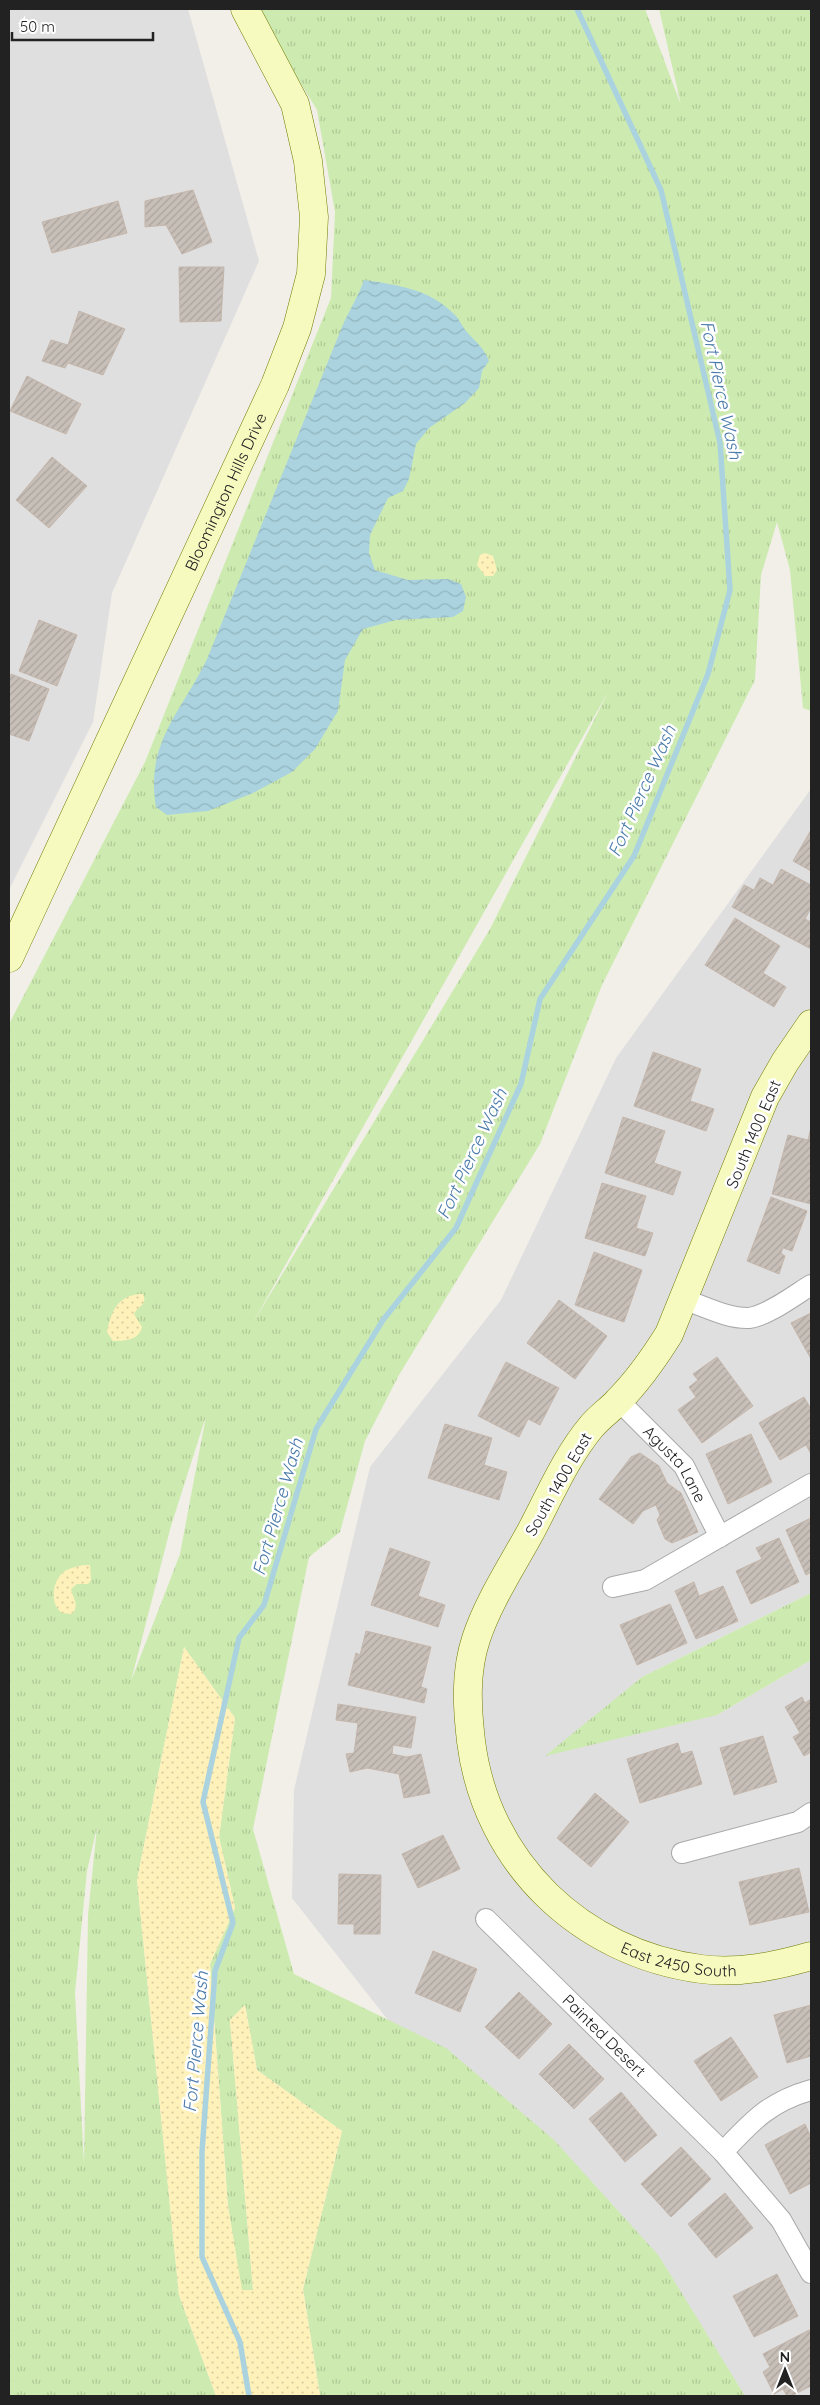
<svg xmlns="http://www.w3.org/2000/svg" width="820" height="2405" font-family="Quicksand,sans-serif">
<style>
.residential{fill:#e0dfdf}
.grass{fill:url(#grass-tufts);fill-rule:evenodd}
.sand{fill:url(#sand-dots)}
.water{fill:url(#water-waves)}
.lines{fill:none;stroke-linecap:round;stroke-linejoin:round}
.stream{stroke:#aad3df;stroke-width:5.5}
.building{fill:url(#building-hatch);stroke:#c4b6ab}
.street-casing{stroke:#a9a9a9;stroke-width:22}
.secondary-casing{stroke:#707d05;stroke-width:29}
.street{stroke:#fff;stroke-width:20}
.secondary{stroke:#f7fabf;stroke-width:28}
.labels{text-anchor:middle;stroke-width:5;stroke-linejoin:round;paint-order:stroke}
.street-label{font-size:16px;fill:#222;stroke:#fff}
.water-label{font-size:18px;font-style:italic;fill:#4a7aab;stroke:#fff}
</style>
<defs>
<pattern id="grass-tufts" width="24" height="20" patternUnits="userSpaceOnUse" patternTransform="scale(1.25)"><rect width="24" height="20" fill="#cdebb0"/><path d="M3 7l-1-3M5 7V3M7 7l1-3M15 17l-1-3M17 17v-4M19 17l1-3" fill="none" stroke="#b0c997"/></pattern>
<pattern id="sand-dots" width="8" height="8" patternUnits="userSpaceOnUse" patternTransform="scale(1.25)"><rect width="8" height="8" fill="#fff1ba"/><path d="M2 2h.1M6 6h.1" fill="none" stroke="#dacea0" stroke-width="1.8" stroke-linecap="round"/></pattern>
<pattern id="water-waves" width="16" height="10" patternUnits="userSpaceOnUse" patternTransform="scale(1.25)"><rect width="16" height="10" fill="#aad3df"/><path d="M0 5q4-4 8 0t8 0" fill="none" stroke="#92b5bf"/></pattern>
<pattern id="building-hatch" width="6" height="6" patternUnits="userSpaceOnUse" patternTransform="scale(1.25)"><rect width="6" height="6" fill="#c7bfb8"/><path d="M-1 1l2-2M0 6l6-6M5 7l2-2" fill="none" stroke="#aba49e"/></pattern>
</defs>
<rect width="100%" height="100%" fill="#f2efe9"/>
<!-- residential -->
<path class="residential" d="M9,9h179l71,252 -147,332 -19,129 -84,168z
M811,789v804l-169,84 75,38 94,-55v736h-96l-83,-169 -244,-207 -96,-122 2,-108 76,-323 131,-167 115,-242z"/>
<!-- grass -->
<path class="grass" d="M255,9h390l36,96 -22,-96h152v702l-8,-3 -13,-138 -13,-48 -16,53 -6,105 -153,305 -62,159 -141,231 -34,66 -25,91 -31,25 -56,272 41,145 152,74 108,92 105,116 86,140h-425l-17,-107 39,-158 -85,-61 -12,-65 -15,15 23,270h-12l-13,-84 -18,-242 25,-56 -16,-71 16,-119 -51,-71 -47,233 42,415 37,101h-207v-1372l136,-262 186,-464 4,-86 -18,-102zM608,692l-118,237 -236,392 1,-2zM206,1416l-26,138 -49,127 40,-155zM97,1827l-9,88 -4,249 -9,-171 12,-122z
M811,1593v67l-94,55 -172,41 97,-79z"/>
<!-- sand -->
<path class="sand" d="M485,553l8,3 4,14 -4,6h-8l-8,-11 3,-10z
M140,1294h3c5,11 -5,12 -9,20l8,13c-3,13 -17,14 -29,14l-6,-9c4,-20 10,-36 33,-38z
M84,1565h6l1,15 -3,4h-11l-6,5c2,10 9,15 1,25l-10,-1c-13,-9 -10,-33 3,-42 5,-3 13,-5 19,-6z
M184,1647l51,71 -16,119 16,71 -25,56 18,242 14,84h11l-23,-270 15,-15 12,65 85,61 -39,158 17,107h-104l-37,-101 -42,-415z"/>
<!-- water -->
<path class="water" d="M364,280c34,5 66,9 91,35 5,5 7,11 11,16 9,10 19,18 23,30l-7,10 -3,17 -14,15 -36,25 -13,16 -7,35 -6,12 -15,7 -18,37 -1,18 6,17 33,10 40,-1 13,5 5,13 -3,14 -10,6 -57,3 -33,9 -18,31 -7,51 -23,38 -23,23 -39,21 -45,18 -41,4 -11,-8c-11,-65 25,-94 51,-148l133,-327c7,-19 18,-34 24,-52z"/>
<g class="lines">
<!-- stream -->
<path class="stream" d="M249,2396l-9,-54 -38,-85v-105l13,-181 18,-48 -30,-121 36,-164 25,-33 52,-176 67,-109 73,-92 65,-144 19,-85 94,-143 74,-182 22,-84 -10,-147 -59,-253 -84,-181"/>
</g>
<!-- building -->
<path class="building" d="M193,190l19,52 -30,12 -16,-29 -21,2v-26z
M118,201l9,32 -75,20 -10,-31z
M179,267h45l-3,54 -41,1z
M79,311l46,18 -22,46 -35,-12 -3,5 -23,-7 9,-21 17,5z
M27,376l54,28 -15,30 -56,-23z
M52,457l35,29 -38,42 -33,-28z
M39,620l38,15 -20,51 -38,-15z
M11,674l38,15 -20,52 -20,-7v-55z
M811,830v41l-18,-10z
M781,869l30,16v23l-6,11 6,3v27l-79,-42 12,-22 10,5 6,-12 13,7z
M735,918l45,28 -17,27 23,14 -12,20 -69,-42z
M653,1052l48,17 -11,32 24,8 -8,22 -72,-25z
M623,1117l42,14 -11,32 27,9 -8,23 -68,-22z
M811,1127v77l-39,-10 16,-59 20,5z
M602,1183l44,13 -10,32 17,5 -8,23 -60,-18z
M771,1197l36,14 -15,40 -9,-3 -2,5 4,3 -6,18 -32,-13z
M594,1252l48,18 -18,52 -49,-17z
M559,1300l48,36 -32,43 -48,-36z
M811,1313v46l-20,-36z
M717,1357l36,49 -51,37 -24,-33 18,-13 -7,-10 9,-7 -5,-6z
M506,1362l53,26 -19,37 -12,-6 -9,18 -41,-21z
M804,1397l7,12v45l-5,-9 -26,15 -21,-37z
M445,1424l47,14 -8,27 23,7 -8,28 -71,-22z
M751,1434l21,48 -44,22 -22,-50z
M640,1453l19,13 8,17 14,10 17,39 -26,11 -7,-4 -8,-19 3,-5 -4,-10 -13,6 -10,13 -34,-25 32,-42z
M811,1518v54l-5,3 -20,-45z
M779,1538l20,44 -48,22 -15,-33 26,-12 -6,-11z
M390,1548l40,14 -12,34 27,9 -7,22 -67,-22z
M694,1582l5,14 24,-10 15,35 -42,18 -21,-48z
M670,1604l17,39 -50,22 -17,-40z
M366,1631l65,16 -10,40 6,2 -3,14 -76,-18 8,-32 4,2z
M802,1697l3,6 6,-4v53l-7,4 -11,-19 7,-4 -15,-26z
M338,1704l78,13 -5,31 -18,-3 -1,9 15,3 14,-3 9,39 -26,5 -5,-24 -32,-6 -17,4 -4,-18 8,-1 4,-30 -22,-3z
M763,1736l14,46 -43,13 -14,-47z
M678,1743l3,11 11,-3 10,33 -62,19 -13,-44z
M595,1793l34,29 -38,45 -34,-29z
M443,1835l17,34 -42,19 -16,-34z
M799,1868l10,44 -59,13 -11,-43z
M339,1874l42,1 -1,59h-26v-10h-16z
M433,1951l44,18 -17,43 -45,-19z
M519,1992l33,32 -33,35 -34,-32z
M811,2005v51l-24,7 -13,-48z
M731,2037l27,40 -37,24 -27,-40z
M569,2044l35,35 -30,30 -35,-35z
M621,2092l36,43 -32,27 -36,-43z
M805,2124l6,13v46l-21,11 -25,-49z
M681,2147l30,32 -40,38 -30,-33z
M725,2193l28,35 -37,30 -28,-34z
M777,2274l21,42 -44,21 -21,-41z
M809,2330l2,4v52l-20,10h-4l-4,-7 -9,5 -11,-22 7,-5 -7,-13z"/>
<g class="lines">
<defs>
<g id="street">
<path d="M685,1300c19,6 43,19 64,18 18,-2 46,-23 62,-33"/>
<path id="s1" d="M619,1401l65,65 36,71"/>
<path d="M613,1587l32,-7 166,-96"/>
<path d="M682,1853l116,-31 13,-9"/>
<path id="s2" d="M486,1919l237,233 58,68 30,53"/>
<path d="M723,2152c29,-31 46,-50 88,-62"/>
</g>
<g id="secondary">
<path id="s3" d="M9,958l266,-573 22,-57 14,-54 3,-57 -6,-56 -13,-57 -50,-95"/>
<path id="s4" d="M811,1024l-26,38 -20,35 -96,237c-15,24 -31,47 -51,67 -8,9 -19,16 -27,26 -25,30 -42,70 -60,104 -19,35 -43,71 -55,108 -11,33 -9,68 -5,102 15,122 110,212 230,228 37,5 75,-3 110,-13"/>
</g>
</defs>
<!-- street casing -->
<use href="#street" class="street-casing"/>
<!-- secondary casing -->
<use href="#secondary" class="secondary-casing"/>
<!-- street -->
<use href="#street" class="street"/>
<!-- secondary -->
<use href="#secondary" class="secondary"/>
</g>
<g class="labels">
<!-- street labels -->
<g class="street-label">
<text dy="6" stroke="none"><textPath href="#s3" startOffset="514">Bloomington Hills Drive</textPath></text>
<text transform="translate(753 1134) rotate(-67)" y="6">South 1400 East</text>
<text dy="6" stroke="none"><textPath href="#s1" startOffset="85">Agusta Lane</textPath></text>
<text transform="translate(558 1484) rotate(-60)" y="6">South 1400 East</text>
<text dy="6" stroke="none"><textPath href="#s4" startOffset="1134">East 2450 South</textPath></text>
<text dy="6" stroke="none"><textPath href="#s2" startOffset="166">Painted Desert</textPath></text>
</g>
<!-- water labels -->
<g class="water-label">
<text transform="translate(721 390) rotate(78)" y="6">Fort Pierce Wash</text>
<text transform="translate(642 791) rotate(-66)" y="6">Fort Pierce Wash</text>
<text transform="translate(472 1154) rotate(-65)" y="6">Fort Pierce Wash</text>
<text transform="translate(278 1507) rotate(-74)" y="6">Fort Pierce Wash</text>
<text transform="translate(196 2042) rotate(-85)" y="6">Fort Pierce Wash</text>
</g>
</g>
<!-- border -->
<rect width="820" height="2405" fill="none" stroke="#222222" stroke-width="20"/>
<!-- north arrow -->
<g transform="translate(785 2370)" stroke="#ffffff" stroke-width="4" paint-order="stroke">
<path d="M0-4L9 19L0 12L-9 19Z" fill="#222222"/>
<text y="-8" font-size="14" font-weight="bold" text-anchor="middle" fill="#222222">N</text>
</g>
<!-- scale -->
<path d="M12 32v8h141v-8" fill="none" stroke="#222222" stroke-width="2.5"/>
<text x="20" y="32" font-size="15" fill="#222222" stroke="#ffffff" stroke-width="4" paint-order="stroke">50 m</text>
</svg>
